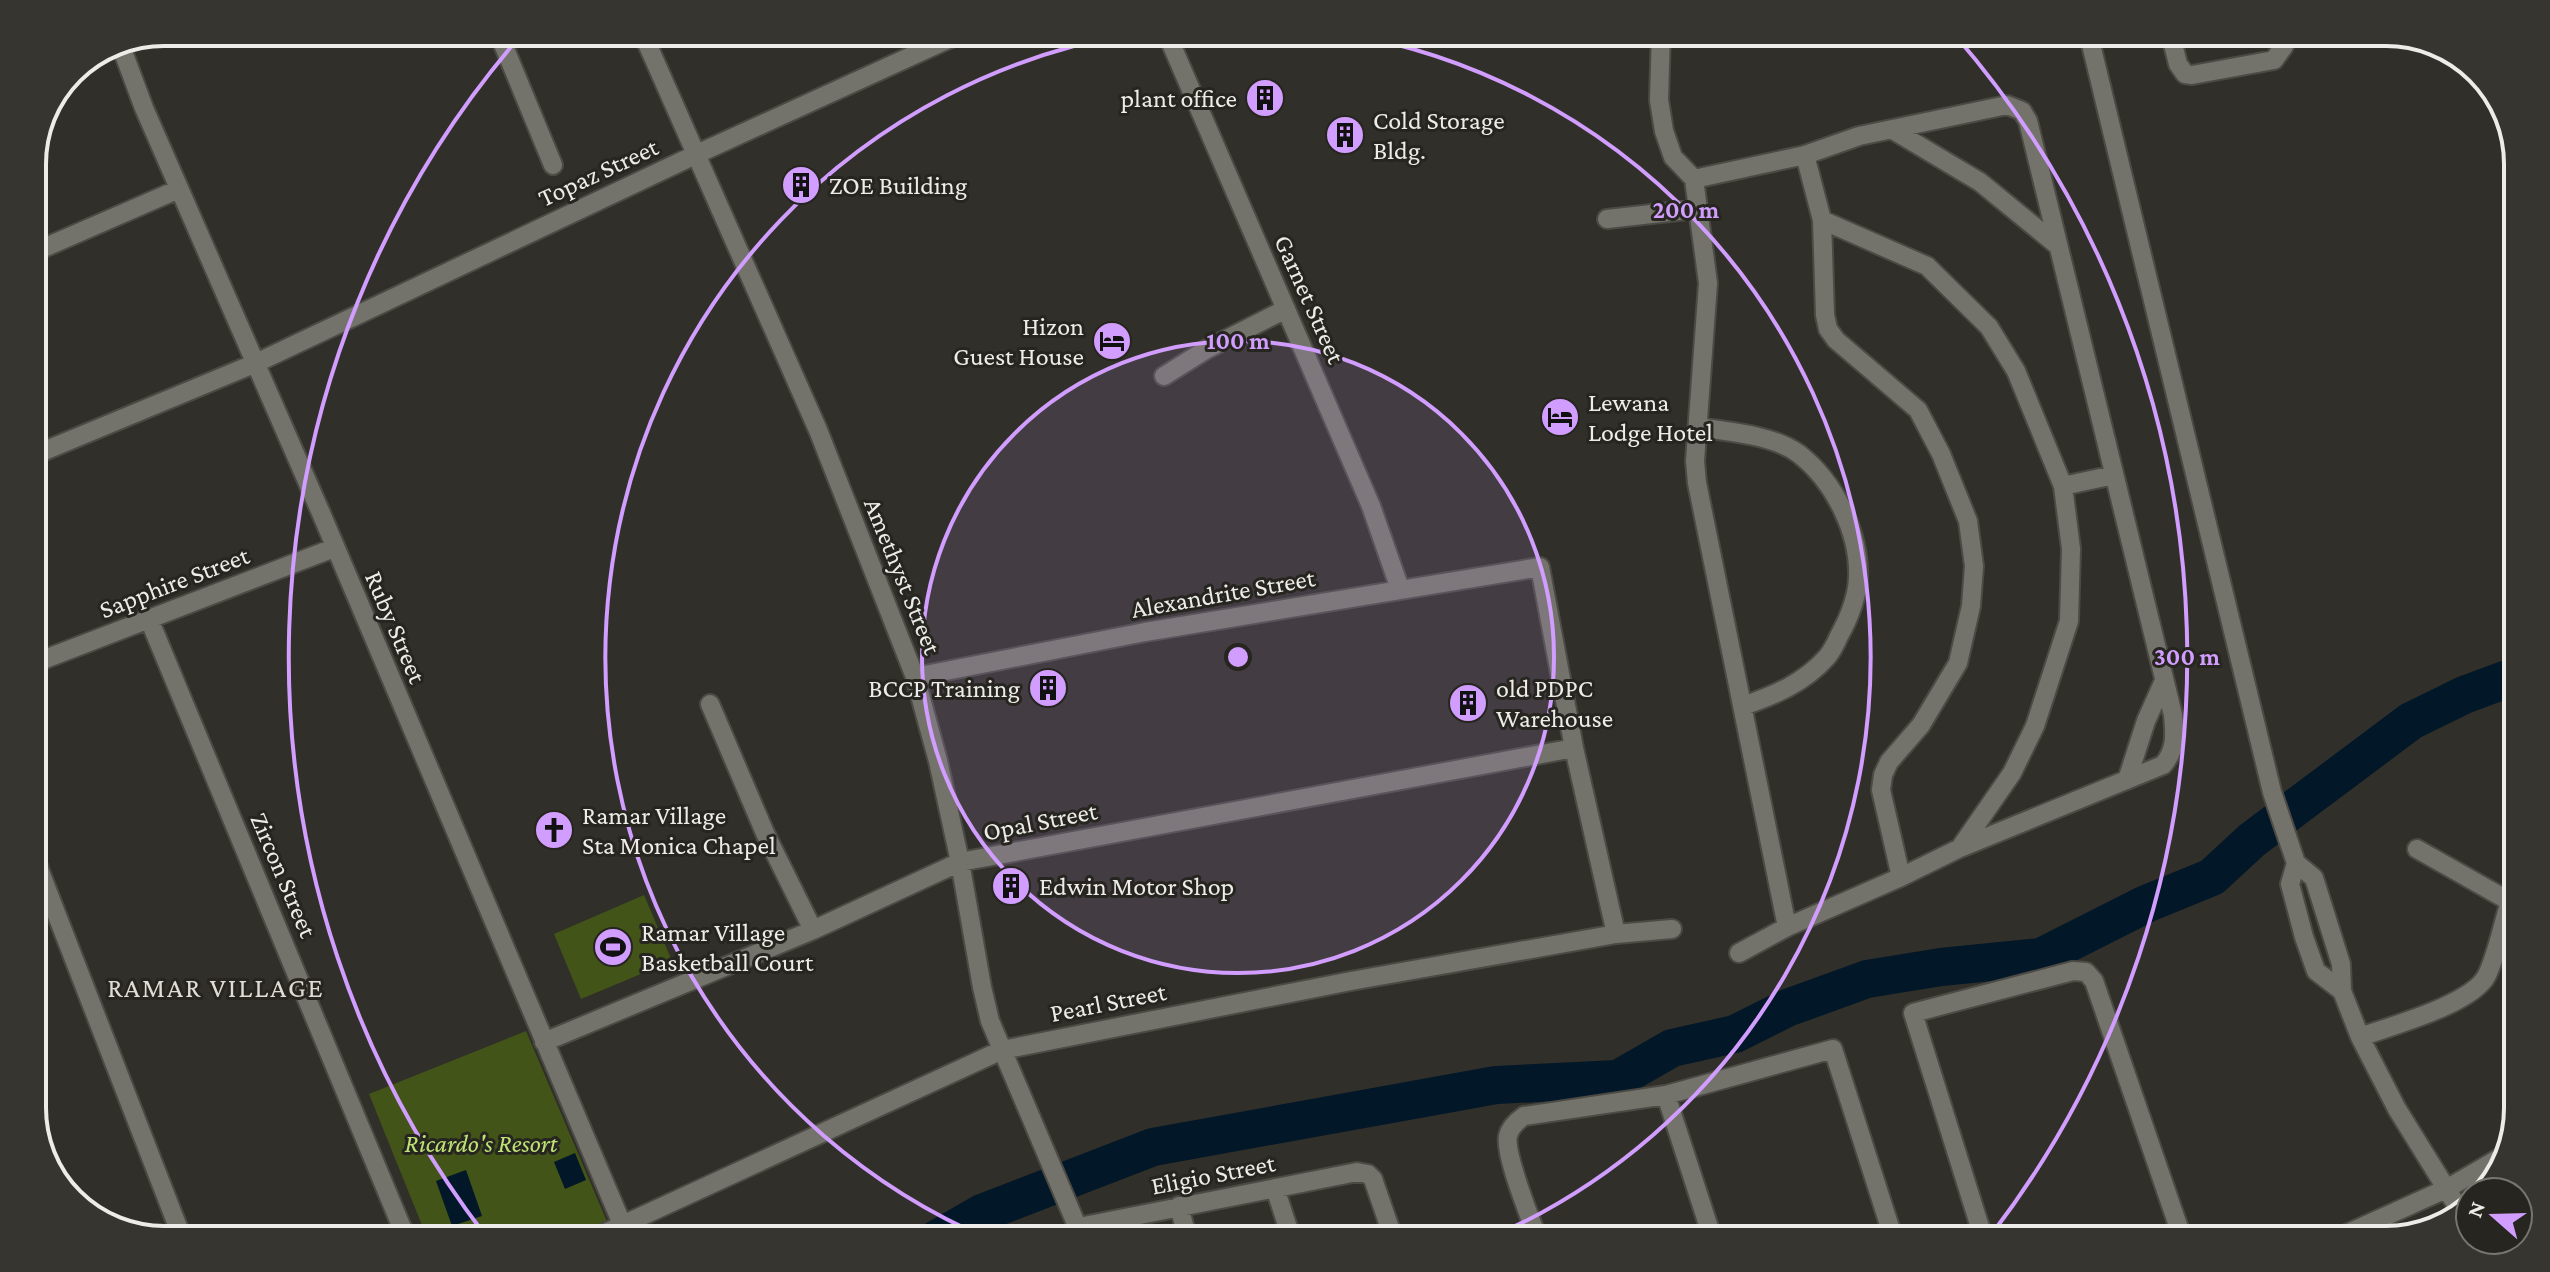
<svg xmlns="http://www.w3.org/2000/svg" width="2550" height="1272" font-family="'Crimson Pro',serif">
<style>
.green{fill:#425418}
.water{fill:#021728}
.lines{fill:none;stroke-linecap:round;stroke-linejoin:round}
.river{stroke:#021728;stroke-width:38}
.street-casing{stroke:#4b4a45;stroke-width:22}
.street{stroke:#74736b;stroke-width:18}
.ring{fill:none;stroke:#d19dfe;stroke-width:4}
.labels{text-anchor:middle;stroke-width:6;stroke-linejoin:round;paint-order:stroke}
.poi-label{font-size:26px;fill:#edece8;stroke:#26251f;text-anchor:start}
.street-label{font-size:26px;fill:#edece8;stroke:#26251f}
.park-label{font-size:26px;font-style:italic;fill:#bfe275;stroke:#26251f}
.neighbourhood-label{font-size:28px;letter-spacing:2px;fill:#dedcd4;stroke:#26251f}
.rim{fill:none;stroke:#edece8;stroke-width:4}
.centre{fill:#d19dfe;stroke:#26251f;stroke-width:4}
.ring-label{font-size:24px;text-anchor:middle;font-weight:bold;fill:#d19dfe;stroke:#26251f;stroke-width:6;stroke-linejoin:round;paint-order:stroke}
</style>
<rect width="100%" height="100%" fill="#302f29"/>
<!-- green -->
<path class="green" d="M644,895l28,66 -91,38 -27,-65z
M526,1031l82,193 -37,16h-143l-59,-146z
M993,1215l32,25h-78z"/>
<!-- water -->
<path class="water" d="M575,1153l11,27 -21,9 -11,-27z
M466,1170l16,46 -30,10 -16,-45z"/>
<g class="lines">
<!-- river -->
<path class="river" d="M935,1240l47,-27 171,-66 343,-62 122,-6 54,-31 63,-14 52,-26 80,-29 74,-12 100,-10 105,-53 66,-27 40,-37 159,-119 53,-26 54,-20"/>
<defs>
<path id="street" d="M498,32l55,133
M642,32l176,398 97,247 23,84 22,101 22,125 8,34 93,219
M1166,32l205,474 29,83
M1661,32l-2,68 5,31 9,26 21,22 14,104 -13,178 2,22 90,444
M2088,32l184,760 24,71 -6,21 14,53 12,34 26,20
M2170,32l8,32 7,10 7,1 82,-15 10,-14v-14
M122,49l22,59 177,405 301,711
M1893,130l87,52 77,63
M1805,155l17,65 3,95 3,14 8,11 82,70 23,44 27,67 6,45 -3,40 -13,57 -37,62 -32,37 -6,13 -2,15 20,87
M1694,179l111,-24 54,-19 148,-31 15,6 6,10 145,594c2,20 3,35 -10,50l-203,83 -59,29 -114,50 -48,26
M1607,219l89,-10
M1822,220l105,46 62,61 27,44 47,115 8,63 -2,72 -34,105 -23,47 -52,75
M32,253l147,-64
M1164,376l43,-27 79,-40
M1698,427c31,5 76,8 101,27 35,27 61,79 59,124 -1,21 -9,40 -19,58 -3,7 -7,15 -12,21 -23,26 -52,38 -84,49
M32,456l224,-93 441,-209 267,-122
M2063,486l51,-11
M149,619l258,621
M32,664l302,-116
M915,677l230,-45 395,-65 34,181 42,186
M710,704l55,129 48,97
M2127,780l19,-59 17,-38
M2417,849l92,52
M32,851l151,389
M2296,863l18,15 27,86 1,27 18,46 37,72 65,105
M2360,1037c31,-11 113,-33 127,-62 14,-30 17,-64 31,-95
M544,1042l269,-112 147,-68 614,-114
M1666,1095l47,145
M1275,1188l17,52
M1179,1206l9,34
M1079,1227l278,-55 11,2 5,5 21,61
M590,1240l412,-190 349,-69 265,-47 56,-5
M1538,1240c-7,-21 -34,-85 -30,-104 2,-9 9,-15 16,-20l142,-21 167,-46 61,191
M1984,1240l-71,-227 160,-42 13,1 8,9 89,259
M2333,1240l115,-52 60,-35"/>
</defs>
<!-- street casing -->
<use href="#street" class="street-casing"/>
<!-- street -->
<use href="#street" class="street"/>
</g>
<!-- distance rings -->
<circle cx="1238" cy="657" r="316" fill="#d19dfe" fill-opacity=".12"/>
<g class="ring">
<circle cx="1238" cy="657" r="316"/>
<path d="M991 1240A633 633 0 0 1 1134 33M1342 33A633 633 0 0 1 1485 1240"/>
<path d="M485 1235A949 949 0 0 1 522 34M1954 34A949 949 0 0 1 1991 1235"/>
</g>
<!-- icons -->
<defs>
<symbol id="building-disc" viewBox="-11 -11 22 22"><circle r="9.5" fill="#d19dfe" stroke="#26251f"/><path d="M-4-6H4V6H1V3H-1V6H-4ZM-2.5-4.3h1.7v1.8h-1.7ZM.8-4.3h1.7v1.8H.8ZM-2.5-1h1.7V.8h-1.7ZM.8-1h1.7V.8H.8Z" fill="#111"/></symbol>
<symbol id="hotel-disc" viewBox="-11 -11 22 22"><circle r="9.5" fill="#d19dfe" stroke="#26251f"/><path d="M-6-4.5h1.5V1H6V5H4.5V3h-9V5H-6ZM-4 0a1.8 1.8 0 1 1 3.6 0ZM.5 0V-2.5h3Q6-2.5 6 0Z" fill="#111"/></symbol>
<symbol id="church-disc" viewBox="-11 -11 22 22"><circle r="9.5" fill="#d19dfe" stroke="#26251f"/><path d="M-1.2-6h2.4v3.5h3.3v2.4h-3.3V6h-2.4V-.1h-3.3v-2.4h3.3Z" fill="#111"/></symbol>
<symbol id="stadium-disc" viewBox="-11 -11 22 22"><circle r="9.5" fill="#d19dfe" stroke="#26251f"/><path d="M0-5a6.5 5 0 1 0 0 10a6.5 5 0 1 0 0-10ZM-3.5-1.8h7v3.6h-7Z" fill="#111"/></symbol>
</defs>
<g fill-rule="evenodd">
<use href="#building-disc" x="1243" y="76" width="44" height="44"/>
<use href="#building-disc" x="1323" y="113" width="44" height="44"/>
<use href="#building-disc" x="779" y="163" width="44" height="44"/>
<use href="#hotel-disc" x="1090" y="319" width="44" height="44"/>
<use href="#hotel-disc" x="1538" y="395" width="44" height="44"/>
<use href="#building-disc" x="1026" y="666" width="44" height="44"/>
<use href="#building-disc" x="1446" y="681" width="44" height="44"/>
<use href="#church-disc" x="532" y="808" width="44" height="44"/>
<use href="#building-disc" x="989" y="864" width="44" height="44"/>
<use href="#stadium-disc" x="591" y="925" width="44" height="44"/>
</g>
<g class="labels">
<!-- poi labels -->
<g class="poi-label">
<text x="1237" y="107" text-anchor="end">plant office</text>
<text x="1373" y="129">Cold Storage<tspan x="1373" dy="30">Bldg.</tspan></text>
<text x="829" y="194">ZOE Building</text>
<text x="1084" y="335" text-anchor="end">Hizon<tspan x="1084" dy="30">Guest House</tspan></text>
<text x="1588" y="411">Lewana<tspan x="1588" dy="30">Lodge Hotel</tspan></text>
<text x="1020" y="697" text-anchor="end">BCCP Training</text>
<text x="1496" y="697">old PDPC<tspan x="1496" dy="30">Warehouse</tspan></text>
<text x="582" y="824">Ramar Village<tspan x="582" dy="30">Sta Monica Chapel</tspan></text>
<text x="1039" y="895">Edwin Motor Shop</text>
<text x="641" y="941">Ramar Village<tspan x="641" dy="30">Basketball Court</tspan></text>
</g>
<!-- street labels -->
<g class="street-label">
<text transform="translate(598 172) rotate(-25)" y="9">Topaz Street</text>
<text transform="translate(1310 299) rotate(66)" y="9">Garnet Street</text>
<text transform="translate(903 576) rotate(68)" y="9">Amethyst Street</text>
<text transform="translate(174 582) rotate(-21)" y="9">Sapphire Street</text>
<text transform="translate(1223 593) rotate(-10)" y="9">Alexandrite Street</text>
<text transform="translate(396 627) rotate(67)" y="9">Ruby Street</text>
<text transform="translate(1040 821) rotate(-11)" y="9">Opal Street</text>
<text transform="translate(284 875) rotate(67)" y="9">Zircon Street</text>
<text transform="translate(1108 1002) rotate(-11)" y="9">Pearl Street</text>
<text transform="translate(1213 1174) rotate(-11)" y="9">Eligio Street</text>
</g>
<!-- park labels -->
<g class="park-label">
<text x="481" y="1152">Ricardo's Resort</text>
</g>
<!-- neighbourhood labels -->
<g class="neighbourhood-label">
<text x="216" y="997">RAMAR VILLAGE</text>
</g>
</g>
<!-- crop -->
<path d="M0 0H2550V1272H0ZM164 46H2386A118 118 0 0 1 2504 164V1108A118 118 0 0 1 2386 1226H164A118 118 0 0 1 46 1108V164A118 118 0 0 1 164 46Z" fill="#36352f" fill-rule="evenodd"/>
<path class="rim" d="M164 46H2386A118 118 0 0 1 2504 164V1108A118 118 0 0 1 2386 1226H164A118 118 0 0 1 46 1108V164A118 118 0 0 1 164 46Z"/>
<circle cx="1238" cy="657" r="12" class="centre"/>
<g class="ring-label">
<text x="1686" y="218">200 m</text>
<text x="1238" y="349">100 m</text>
<text x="2187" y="665">300 m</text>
</g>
<!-- north arrow -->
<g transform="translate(2494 1216) rotate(290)"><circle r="38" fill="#26251f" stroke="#76756f" stroke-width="2"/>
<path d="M0-6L14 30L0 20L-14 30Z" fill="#d19dfe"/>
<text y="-12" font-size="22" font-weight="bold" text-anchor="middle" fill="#edece8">N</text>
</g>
</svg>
